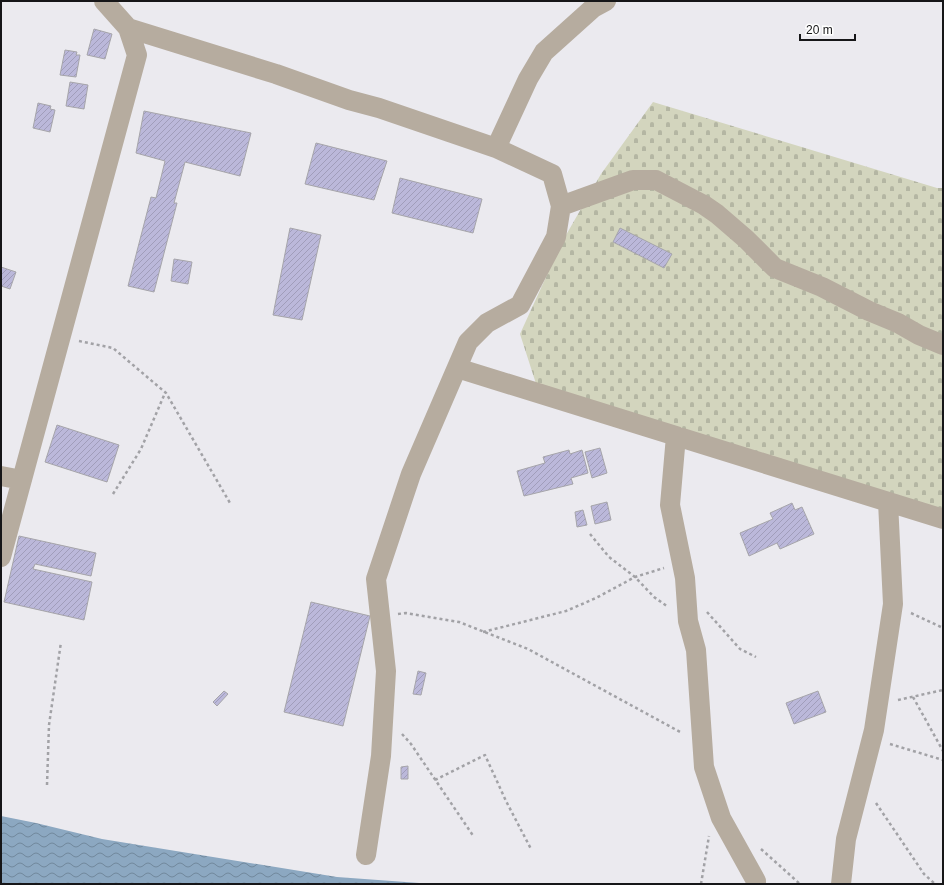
<svg xmlns="http://www.w3.org/2000/svg" width="944" height="885" font-family="Helvetica,sans-serif">
<style>
.cemetery{fill:url(#cemetery-stones)}
.water{fill:url(#water-waves)}
.building{fill:url(#building-hatch);stroke:#a6a5aa}
.lines{fill:none;stroke-linecap:round;stroke-linejoin:round}
.path{stroke:#a2a2a6;stroke-width:2.5;stroke-dasharray:3 3;stroke-linecap:butt}
.street{stroke:#b6ac9f;stroke-width:20}
</style>
<defs>
<pattern id="cemetery-stones" width="16" height="16" patternUnits="userSpaceOnUse"><rect width="16" height="16" fill="#d3d5be"/><path d="M2 7V4a2 2 0 0 1 4 0v3zM10 15v-3a2 2 0 0 1 4 0v3z" fill="#b4b6a3"/></pattern>
<pattern id="water-waves" width="16" height="10" patternUnits="userSpaceOnUse"><rect width="16" height="10" fill="#8ca8c1"/><path d="M0 5q4-4 8 0t8 0" fill="none" stroke="#71889c"/></pattern>
<pattern id="building-hatch" width="6" height="6" patternUnits="userSpaceOnUse"><rect width="6" height="6" fill="#bbb8da"/><path d="M-1 1l2-2M0 6l6-6M5 7l2-2" fill="none" stroke="#a09dba"/></pattern>
</defs>
<rect width="100%" height="100%" fill="#ebeaef"/>
<!-- cemetery -->
<path class="cemetery" d="M653,102l284,86h6v331l-404,-126 -19,-59 42,-92 39,-68z"/>
<!-- water -->
<path class="water" d="M1,816l35,7 66,16 235,38 96,7h-432z"/>
<!-- building -->
<path class="building" d="M94,29l18,5 -7,25 -18,-4z
M65,50l12,2 -1,3h4l-4,22 -16,-2z
M70,82l18,3 -4,24 -18,-3z
M38,103l13,3 -1,3 5,1 -5,22 -17,-4z
M144,111l107,22 -11,43 -55,-14 -11,41h3l-23,89 -26,-6 23,-89 5,1 9,-37 -29,-8z
M316,143l71,18 -13,39 -69,-16z
M400,178l82,21 -9,34 -81,-20z
M290,228l31,7 -19,85 -29,-5z
M620,228l52,26 -8,14 -51,-26z
M174,259l18,3 -4,22 -17,-3z
M1,267l15,5 -6,17 -9,-3z
M57,425l62,20 -12,37 -62,-20z
M600,448l7,25 -15,5 -7,-26z
M569,450l1,4 12,-4 6,23 -17,5 2,6 -49,12 -7,-25 28,-8 -2,-6z
M607,502l4,18 -16,4 -4,-18z
M792,503l3,7 7,-3 12,27 -34,15 -3,-6 -28,13 -9,-23 33,-14 -3,-6z
M583,510l4,15 -10,2 -2,-15z
M19,536l77,17 -5,23 -56,-12 -2,5 59,13 -8,38 -80,-18z
M311,602l59,14 -27,110 -59,-14z
M418,671l8,2 -5,22 -8,-1z
M224,691l4,3 -11,12 -4,-4z
M818,691l8,21 -32,12 -8,-21z
M408,766v13h-7v-12z"/>
<g class="lines">
<!-- path -->
<path class="path" d="M79,341l34,7 53,45 64,110
M113,494l28,-45 24,-56
M590,534l19,23 26,20 19,20 14,10
M707,612l33,37 16,8
M911,613l32,15
M398,614l8,-1 53,9 69,27 154,84
M483,632l83,-21 30,-13 39,-21 29,-9
M913,697l30,54
M898,700l45,-10
M402,734l9,10 63,93
M890,744l53,16
M435,780l50,-25 21,46 25,48
M47,785l2,-60 12,-83
M876,803l48,71 11,10
M761,849l39,35
M701,884l8,-48"/>
<!-- street -->
<path class="street" d="M128,28l148,46 73,26 30,8 117,40 56,26 9,32 -5,31 -36,68 -33,18 -19,19 -57,132 -35,105 10,92 -5,85 -15,99
M496,148l32,-69 16,-27 49,-44 13,-7
M561,206l72,-26h23l48,25 13,9 29,25 29,29 47,19 47,24 29,12 21,12 24,10
M457,368l486,151
M676,436l-6,69 15,73 3,43 8,29 8,117 17,51 35,63v3
M1,476l21,4
M1,557l136,-502 -9,-27 -24,-27
M841,884l5,-45 28,-109 19,-126 -5,-102"/>
</g>
<!-- border -->
<rect width="944" height="885" fill="none" stroke="#161618" stroke-width="4"/>
<!-- scale -->
<path d="M800 34v6h55v-6" fill="none" stroke="#161618" stroke-width="2"/>
<text x="806" y="34" font-size="12" fill="#161618" stroke="#ffffff" stroke-width="3" paint-order="stroke">20 m</text>
</svg>
